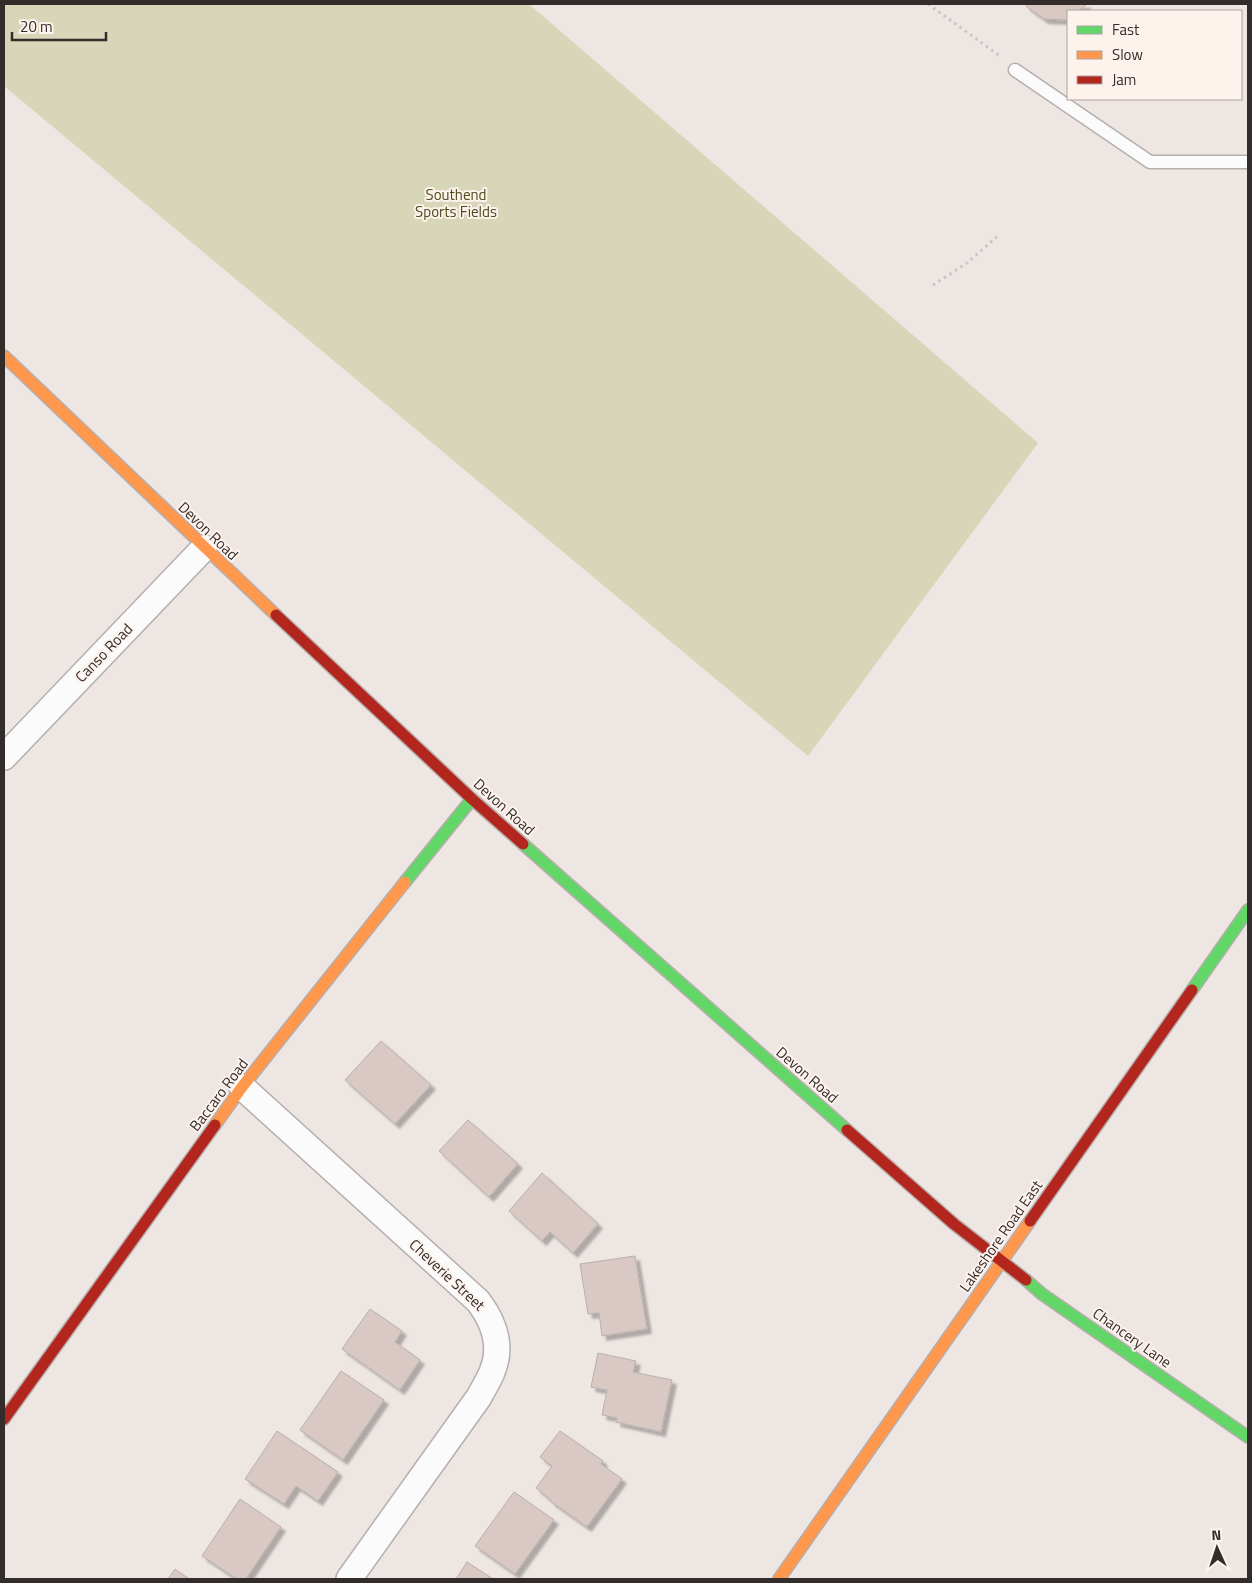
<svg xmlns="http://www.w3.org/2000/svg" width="1252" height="1583" font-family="'Titillium Web',sans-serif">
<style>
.green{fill:#d7d6b8}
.building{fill:#d9c8c3;stroke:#b6b0ae;filter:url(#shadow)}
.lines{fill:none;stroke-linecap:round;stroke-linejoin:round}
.lane-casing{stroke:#b5aeac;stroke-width:15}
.street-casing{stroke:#b5aeac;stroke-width:28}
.fast-casing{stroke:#b5aeac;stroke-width:14}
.slow-casing{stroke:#b5aeac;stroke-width:14}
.jam-casing{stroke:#b5aeac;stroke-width:14}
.path{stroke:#c9c6c5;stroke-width:3;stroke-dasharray:2.5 4;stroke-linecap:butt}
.lane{stroke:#fcfbfb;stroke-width:12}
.street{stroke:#fcfbfb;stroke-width:25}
.fast{stroke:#63d668;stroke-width:11}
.slow{stroke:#ff974d;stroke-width:11}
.jam{stroke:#b3261e;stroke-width:11}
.labels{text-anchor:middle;stroke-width:4;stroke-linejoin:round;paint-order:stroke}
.park-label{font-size:15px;fill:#4c4d1b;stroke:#fef2ed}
.street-label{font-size:15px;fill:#322d2b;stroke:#fef2ed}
</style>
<defs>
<filter id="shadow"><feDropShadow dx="4.5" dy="4.5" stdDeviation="1" flood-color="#0004"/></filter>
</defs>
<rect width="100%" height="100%" fill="#eee6e3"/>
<!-- green -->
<path class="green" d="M4,4h525l509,439 -230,313 -804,-670z"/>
<!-- building -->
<path class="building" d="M1025,4h62l-8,7h-11v9l-24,-1 -17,-12z
M381,1041l50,44 -36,39 -50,-44z
M468,1120l50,44 -29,33 -50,-46z
M542,1173l56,51 -25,29 -23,-21 -8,9 -33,-30z
M635,1256l12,73 -45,7 -3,-23 -11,1 -8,-50z
M370,1309l32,22 -7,11 25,18 -20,30 -58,-41z
M598,1353l38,8 -3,11 39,8 -11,52 -45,-10 1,-4 -15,-3 5,-25 -16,-3z
M341,1371l43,29 -41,60 -43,-30z
M277,1431l61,41 -20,29 -22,-15 -12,18 -39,-25z
M560,1431l43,30 -2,3 21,15 -35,48 -37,-26 1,-1 -15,-12 16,-22 -12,-9z
M514,1492l40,28 -39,54 -40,-28z
M240,1499l41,28 -35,52h-9l-35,-23z
M467,1562l26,17h-37z
M175,1569l14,10h-21z"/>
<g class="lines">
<defs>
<path id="lane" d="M1015,70l135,92h98"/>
<path id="street" d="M4,757l200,-209
M242,1087l236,214c16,21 25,45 14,71 -3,8 -9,17 -13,25l-130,182"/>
<path id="fast" d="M523,844l324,286
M405,882l67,-83
M1192,990l56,-80
M1026,1280l16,14 206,143"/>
<path id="slow" d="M4,356l272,259
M215,1125l27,-38 163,-205
M779,1579l251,-358"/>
<path id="jam" d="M276,615l196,184 51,45
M847,1130l107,94 72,56
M1030,1221l162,-231
M4,1419l211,-294"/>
</defs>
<!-- lane casing -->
<use href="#lane" class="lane-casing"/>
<!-- street casing -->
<use href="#street" class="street-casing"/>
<!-- fast casing -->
<use href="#fast" class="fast-casing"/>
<!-- slow casing -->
<use href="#slow" class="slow-casing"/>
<!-- jam casing -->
<use href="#jam" class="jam-casing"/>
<!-- path -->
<path class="path" d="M928,4l72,52
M933,285l34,-22 32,-28"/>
<!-- lane -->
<use href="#lane" class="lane"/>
<!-- street -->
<use href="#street" class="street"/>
<!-- fast -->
<use href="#fast" class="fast"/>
<!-- slow -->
<use href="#slow" class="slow"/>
<!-- jam -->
<use href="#jam" class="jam"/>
</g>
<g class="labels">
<!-- park labels -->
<g class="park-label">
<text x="456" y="200">Southend<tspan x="456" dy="17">Sports Fields</tspan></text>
</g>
<!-- street labels -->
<g class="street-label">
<text transform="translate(208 531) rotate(44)" y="5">Devon Road</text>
<text transform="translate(104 653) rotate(-46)" y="5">Canso Road</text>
<text transform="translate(504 807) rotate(42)" y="5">Devon Road</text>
<text transform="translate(807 1075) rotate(41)" y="5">Devon Road</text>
<text transform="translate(219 1095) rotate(-53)" y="5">Baccaro Road</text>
<text transform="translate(1001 1236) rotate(-55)" y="5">Lakeshore Road East</text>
<text transform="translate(447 1275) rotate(43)" y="5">Cheverie Street</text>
<text transform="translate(1132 1338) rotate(35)" y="5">Chancery Lane</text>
</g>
</g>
<!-- border -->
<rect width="1252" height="1583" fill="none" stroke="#322d2b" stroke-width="10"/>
<!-- legend -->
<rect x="1067" y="10" width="175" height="90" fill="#fef2ed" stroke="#aca39f"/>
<rect x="1077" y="26" width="25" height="8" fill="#63d668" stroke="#aca39f"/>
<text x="1112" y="35" font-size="15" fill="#322d2b">Fast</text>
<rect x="1077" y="51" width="25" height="8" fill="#ff974d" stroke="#aca39f"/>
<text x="1112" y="60" font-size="15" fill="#322d2b">Slow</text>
<rect x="1077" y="76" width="25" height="8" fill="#b3261e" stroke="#aca39f"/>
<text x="1112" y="85" font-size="15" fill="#322d2b">Jam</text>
<!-- north arrow -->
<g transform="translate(1217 1548) rotate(357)" stroke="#fef2ed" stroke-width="4" paint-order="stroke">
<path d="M0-4L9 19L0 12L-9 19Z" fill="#322d2b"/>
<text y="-8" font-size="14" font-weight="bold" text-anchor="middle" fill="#322d2b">N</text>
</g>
<!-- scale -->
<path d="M12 32v8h94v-8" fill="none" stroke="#322d2b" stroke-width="2.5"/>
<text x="20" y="32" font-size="15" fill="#322d2b" stroke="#fef2ed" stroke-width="4" paint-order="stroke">20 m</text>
</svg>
